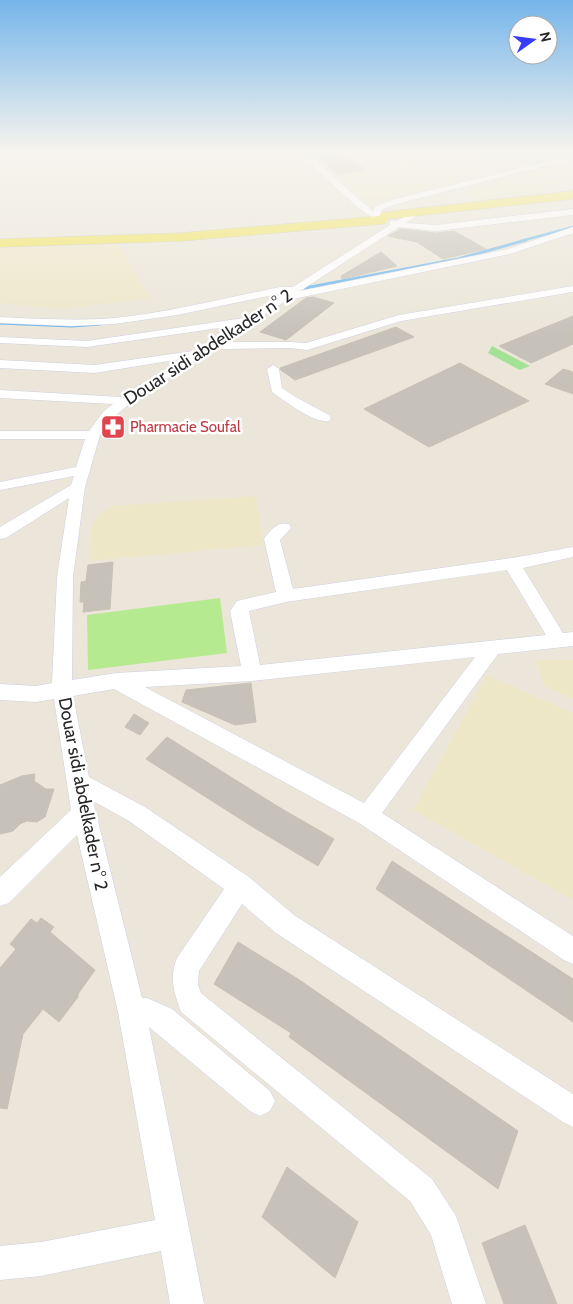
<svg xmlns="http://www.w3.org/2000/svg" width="573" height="1304" font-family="Cabin,sans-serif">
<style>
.industrial{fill:#dedae3}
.education{fill:#ede7c8}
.green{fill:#a3e295}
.pitch{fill:#b6ea90}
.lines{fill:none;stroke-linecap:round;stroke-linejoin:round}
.stream-far1{stroke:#6ab7ee;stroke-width:2.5}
.stream{stroke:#6ab7ee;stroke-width:3}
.building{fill:#c6c2b9;stroke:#c6c2b3}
.street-casing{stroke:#cfcfe1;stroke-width:1}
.primary-casing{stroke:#c7c7c7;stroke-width:1}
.street{fill:#fff;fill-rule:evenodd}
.primary{fill:#f1e458;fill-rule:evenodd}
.labels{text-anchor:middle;stroke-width:5;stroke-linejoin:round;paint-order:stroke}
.far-health-label{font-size:15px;fill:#be3a42;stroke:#fff;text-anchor:start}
.street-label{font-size:18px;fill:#282828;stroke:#fff}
</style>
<rect width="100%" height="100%" fill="#ebe6d9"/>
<!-- industrial -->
<path class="industrial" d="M476,151h93l-62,16z"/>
<!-- education -->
<path class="education" d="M337,151h48l75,28 -90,23 -32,-28 67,-10 -14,-5 -36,4z
M534,172l29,14 -22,7 -36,2 -18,5 -24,-8z
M118,243l32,55 -88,11 -62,-6v-57z
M256,496l7,49 -174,16 2,-35 8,-11 12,-9z
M536,660h37v39l-29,-13z
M487,675l86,38v187l-160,-90z"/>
<!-- green -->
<path class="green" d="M492,346l38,20 -10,4 -32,-17z"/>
<!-- pitch -->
<path class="pitch" d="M220,598l7,55 -139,17 -1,-55z"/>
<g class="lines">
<!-- stream-far1 -->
<path class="stream-far1" d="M521,241l52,-14"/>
<!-- stream -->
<path class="stream" d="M305,288l153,-29 68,-19
M0,323l72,3 28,-2"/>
</g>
<!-- building -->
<path class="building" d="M312,151h25l29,19 -28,4z
M401,229l35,4 18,-2 32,18 -43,10 -26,-17 -29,-6z
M381,252l16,14 -55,13 -1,-3z
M313,297l21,6 -48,37 -26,-8 46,-34z
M573,316v28l-42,19 -32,-17z
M396,327l18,10 -119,43 -14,-10 -1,-2z
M460,363l69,38 -100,46 -65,-38z
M563,369l10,3v22l-28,-10z
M113,562l-3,47 -27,3 1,-10h-4l1,-20 5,-1 2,-16z
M251,683l5,39 -21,3 -53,-23 4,-12z
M134,714l15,9 -9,12 -15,-8z
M167,737l110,69 57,33 -16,27 -65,-39 -107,-68z
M35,774l-1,7 12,8h8l-9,28 -8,5 -10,-1 -7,3 -7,7 -13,3v-49l22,-9z
M392,861l181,118v43l-197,-133z
M41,918l13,9 -4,5 45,38 -17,24v3l-19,25 -16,-13 -20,25 -16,75 -7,-1v-140l16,-19 -6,-5 21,-25 6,4z
M238,942l60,37 220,152 -20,58 -209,-152 2,-4 -77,-49z
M287,1167l71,55 -23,56 -73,-61z
M525,1225l32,79h-53l-22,-61z"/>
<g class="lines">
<defs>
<path id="street" d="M297,151h7l69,60 1,-4 17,-7 182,-45v4l-176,45 -16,6v6l-5,4 -19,-13z
M573,209v6l-137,16 -37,-4 -99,64 208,-42 65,-22v6l-63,21 -217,45 -3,-1 -68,44h68l16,1 93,-28 174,-29v6l-172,29 -94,29 -17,-2 -67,1 -8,-2 -86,57 -15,13 -14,18 -15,52 -12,90 -1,103 44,-7 125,-7 -11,-55 7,-10 39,-9 -12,-53c6,-9 14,-18 25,-15l2,4 -11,12 13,49 219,-31 61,-11v10l-50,11 40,65 10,-1v14l-75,8 -116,159 191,123v28l-9,-4 -205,-137 -245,-134 -41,7 16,81 56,30 104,70 45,38 279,179v33l-10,-5 -287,-189 -34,-29 -43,67 -1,14 3,8 231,186 24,37 30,88h-34l-21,-69 -21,-34 -229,-189c-7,-19 -12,-35 -4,-54l47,-69 -95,-68 -36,-20 49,197h5l25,11 98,82 5,10 -5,10 -10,5 -10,-5 -101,-84 55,277h-34l-9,-53 -120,25 -41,4v-34l41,-4 114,-22 -37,-208 -41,-177 -68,68 -9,3v-29l71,-67 -17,-111 -18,3 -36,-2v-16l36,2 16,-3 5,-106 12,-79 -63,40 -6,1v-12l71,-42 3,-9 -74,14v-8l76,-15 9,-28h-85v-8h89l15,-20 9,-7 -113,-6v-8l121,7 60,-38 -86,14 -95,-5v-8l95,5 98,-14 40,-25 -146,21 -87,-4v-6l87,4 157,-23 39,-25 -106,22 -63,9 -43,2 -71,-3v-6c38,2 77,4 115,1 55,-6 110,-20 165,-31h13l97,-62v-4h6l18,-9 4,3 -12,8 30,2zM507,570l39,65 -286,30 -11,-54 37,-9zM475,657l-111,146 -219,-116 107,-6z
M273,365l6,4 3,19 12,8 35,19 2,3 -2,3c-14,3 -46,-21 -57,-29l-5,-23z"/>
<path id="primary" d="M573,191v8l-185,20 -2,4 -4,1 -201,17 -181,6v-8l181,-6 198,-17 2,-3 4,-1z"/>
</defs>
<!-- street casing -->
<use href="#street" class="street-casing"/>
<!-- primary casing -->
<use href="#primary" class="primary-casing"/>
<!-- street -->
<use href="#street" class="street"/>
<!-- primary -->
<use href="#primary" class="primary"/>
</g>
<!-- sky -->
<linearGradient id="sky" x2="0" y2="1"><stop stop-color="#75b5ea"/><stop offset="0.45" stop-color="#f6f4ee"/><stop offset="1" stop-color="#f6f4ee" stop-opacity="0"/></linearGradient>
<rect width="573" height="334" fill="url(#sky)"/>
<!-- icons -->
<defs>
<symbol id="pharmacy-square" viewBox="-11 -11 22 22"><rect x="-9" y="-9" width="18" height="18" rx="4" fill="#e0444e" stroke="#fff"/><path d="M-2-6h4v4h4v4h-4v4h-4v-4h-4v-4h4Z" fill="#fff"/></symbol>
</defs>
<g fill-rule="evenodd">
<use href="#pharmacy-square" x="99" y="413" width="28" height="28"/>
</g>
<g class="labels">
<!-- far-health labels -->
<g class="far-health-label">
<text x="130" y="432">Pharmacie Soufal</text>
</g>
<!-- street labels -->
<g class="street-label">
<text transform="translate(208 347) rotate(-33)" y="6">Douar sidi abdelkader n° 2</text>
<text transform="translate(83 794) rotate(79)" y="6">Douar sidi abdelkader n° 2</text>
</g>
</g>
<!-- north arrow -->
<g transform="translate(533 40) rotate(76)"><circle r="24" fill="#ffffff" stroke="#a9a9a9"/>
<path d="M0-4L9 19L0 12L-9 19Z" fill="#373dfa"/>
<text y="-8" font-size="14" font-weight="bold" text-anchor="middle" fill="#282828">N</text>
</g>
</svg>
